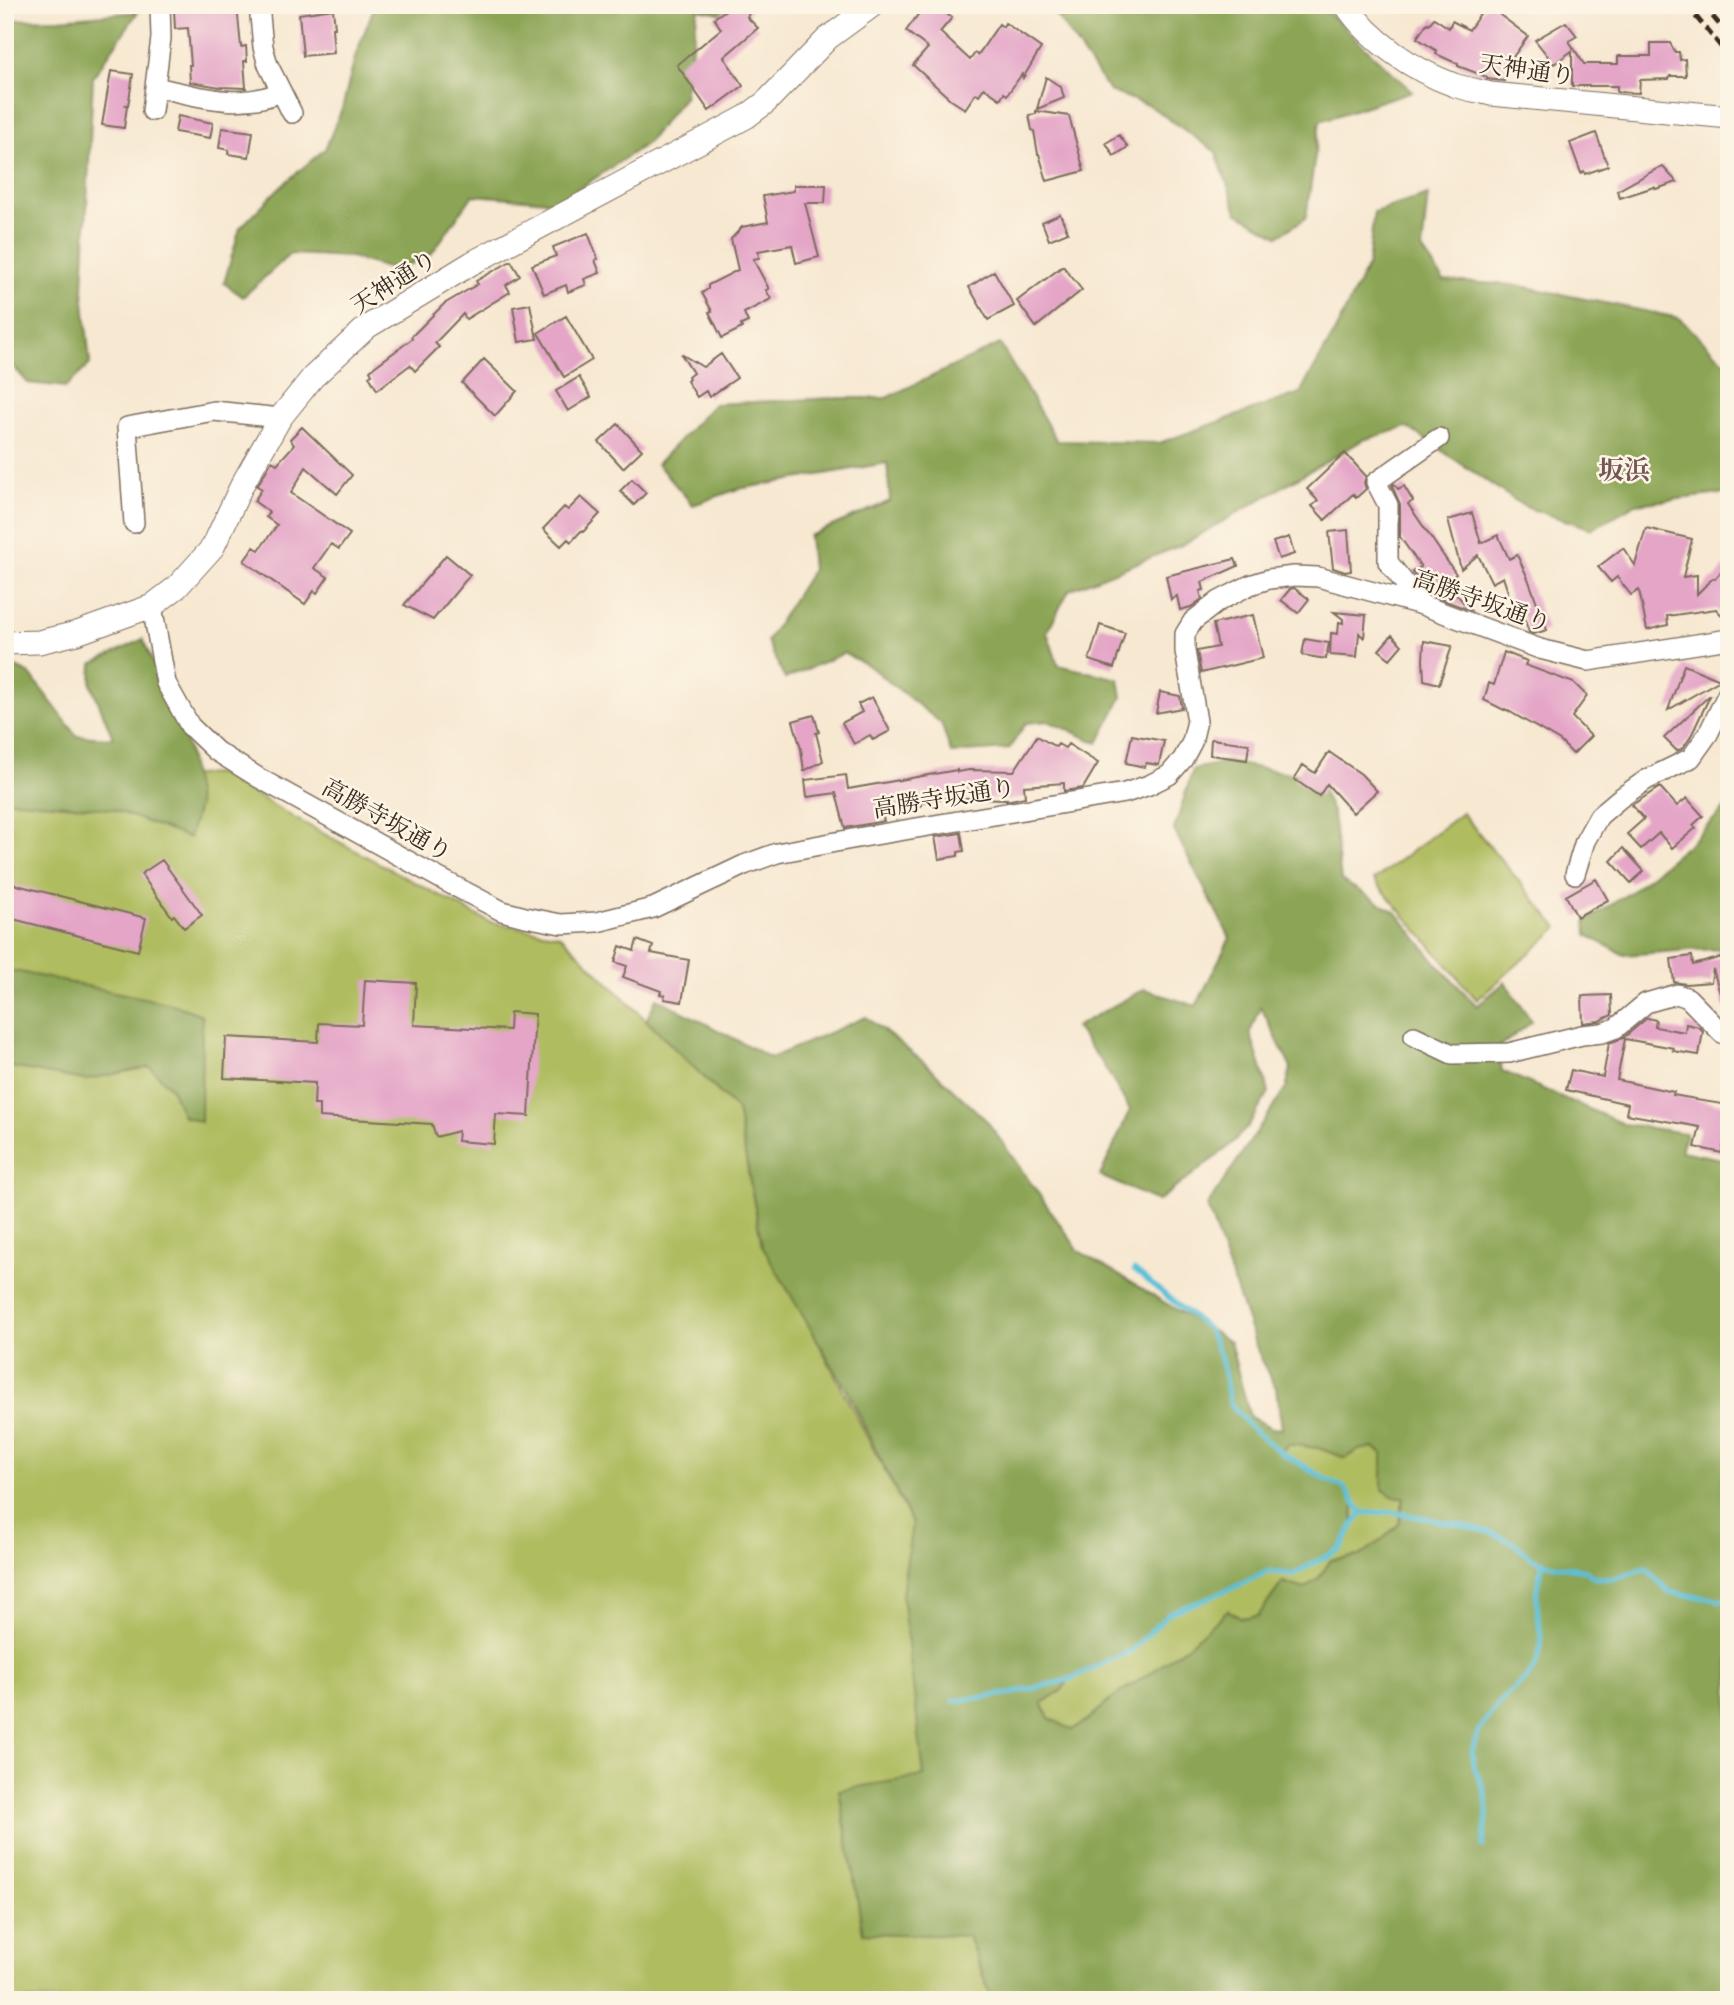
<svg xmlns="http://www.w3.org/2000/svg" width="1734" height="2005" font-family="'Old Standard TT','Noto Serif JP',serif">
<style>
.green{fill:#afbc5e;stroke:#75733e;stroke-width:2}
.forest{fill:#8ba455;stroke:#63673a;stroke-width:2;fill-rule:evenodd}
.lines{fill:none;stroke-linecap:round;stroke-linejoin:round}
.stream{stroke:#5ac0d8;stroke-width:5}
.building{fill:#e4a5c7}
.minor-casing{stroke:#7d6c5d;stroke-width:22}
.tertiary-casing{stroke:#7d6c5d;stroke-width:25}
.minor{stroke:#fff;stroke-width:19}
.tertiary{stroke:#fff;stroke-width:23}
.rail{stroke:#3b2a1e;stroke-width:5;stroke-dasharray:10 5;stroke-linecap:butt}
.labels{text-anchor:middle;stroke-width:5;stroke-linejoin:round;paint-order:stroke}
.street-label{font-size:24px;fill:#3b2a1e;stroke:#fcf5e5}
.neighbourhood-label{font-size:26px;font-weight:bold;fill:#765559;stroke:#fcf5e5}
</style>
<rect width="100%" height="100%" fill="#fcf5e5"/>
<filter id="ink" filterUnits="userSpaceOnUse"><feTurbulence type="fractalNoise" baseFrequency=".0143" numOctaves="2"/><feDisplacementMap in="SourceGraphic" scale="14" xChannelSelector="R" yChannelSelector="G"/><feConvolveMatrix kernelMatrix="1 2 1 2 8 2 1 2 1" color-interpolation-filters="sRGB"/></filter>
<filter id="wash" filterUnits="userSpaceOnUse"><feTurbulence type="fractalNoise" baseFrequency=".00686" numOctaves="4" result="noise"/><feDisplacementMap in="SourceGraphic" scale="28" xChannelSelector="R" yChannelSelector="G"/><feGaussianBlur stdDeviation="1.57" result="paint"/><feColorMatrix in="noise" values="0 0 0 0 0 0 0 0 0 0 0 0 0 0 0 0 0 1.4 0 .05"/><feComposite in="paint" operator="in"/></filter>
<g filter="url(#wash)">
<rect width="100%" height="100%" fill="#f7e8d1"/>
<!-- green -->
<path class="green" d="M222,774l74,45 193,103 71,13 177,175 25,136 31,48 119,229 102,477h-1009v-1218z
M1462,813l96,115 -81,72 -103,-120z
M1288,1444l30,4 28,10 12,-8 15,-3 9,6 22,43 -5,28 -16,15 -23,17 -29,4 -12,18 -15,11 -21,-7 -25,34 -18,2 -12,-7 -37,32 -36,27 -40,26 -26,23 -17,11 -23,-12 -7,-15 20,-13 6,-10 64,-30 37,-37 66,-26 34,-16 23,4 52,-88 -22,-10 -42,-25z"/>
<!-- forest -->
<path class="forest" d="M375,5h374l-18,10 -33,-6 -14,88 -37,46 -87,59 -87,-7 -41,58 -35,18 -47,-14 -60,-3 -47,43 -19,-14 16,-55 39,-40 46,-39 17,-40 14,-55z
M1049,5h271l92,86 -92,30 -14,97 -28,18 -41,-24 -21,-60 -66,-46 -41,-15z
M138,12l-45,65 -10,213 7,74 -24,23 -38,-4 -23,-26v-337l54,-1z
M1428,195l-6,54 22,32 72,4 163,33 50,48v127l-93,11 -44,25 -67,-22 -118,-80 -44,13 -181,105 -113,45 -22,42 11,33 61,14 3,18 -24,46 -50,-22 -22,2 -17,26 -58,4 -10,-30 -72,-57 -25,-13 -59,26 -18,-38 45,-71 -3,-34 81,-35 -3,-38 -149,26 -45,16 -36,-41 57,-60 120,-6h52l114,-54 57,97 102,2 141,-50 31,-54 37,-74 6,-53z
M143,639l45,109 10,58 -9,32 -77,-29 -107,-9v-138l24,11 48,63 36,2 -22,-54 1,-20z
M1226,762l91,16 16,36 8,66 56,33 41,52 39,41 28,-24 27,40 -34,26 4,23 121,53 63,9 -5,18 46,9 2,-6v846h-737l-24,-64 -105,-3 -24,-143 85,-14 -22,-181 10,-72 -66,-134 -84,-143 -25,-136 -91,-90 11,-22 114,60 95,-41 60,47 61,57 92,130 151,91 20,75 22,11 10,1 -6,-41 -15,-28 -54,-154 79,-118 5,-20 -30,-61 -11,25 19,60 -22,36 -21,21 -68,52 -58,-25 30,-66 -27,-46 -28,-37 69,-38 52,17 34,-68 -56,-108 19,-61zM1288,1444l30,4 28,10 12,-8 15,-3 9,6v36l12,8h10l-5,27 -16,15 -23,17 -29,4 -12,18 -15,11 -21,-7 -25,34 -18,2 -12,-8 -37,33 -36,27 -40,26 -26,23 -17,11 -23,-12 -7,-15 20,-13 6,-10 64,-30 37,-37 66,-26 34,-16 23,4 49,-27 12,-23 1,-26 -10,-12 -22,-10 -41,-25z
M1728,805l1,144 -39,1 -66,5 -37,-20 -1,-14 46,-30 58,-48z
M5,969l167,35 30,11 -1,107 -18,-6 -12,-28 -21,-21 -66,13 -79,-14z"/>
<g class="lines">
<!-- stream -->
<path class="stream" d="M1134,1270l74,59 13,29 9,45 22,26 28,23 42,25 22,10 18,26
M954,1701l60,-8 54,-13 64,-30 37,-37 66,-26 34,-16 23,4 49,-27 12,-23 9,-12 30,-1 64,12 34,8 27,13 12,12 18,7 39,6 6,7 19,2 35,-11 23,24 49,8 11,-1
M1483,1846c2,-16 7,-37 2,-53 -4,-16 -16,-27 -12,-45 5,-20 21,-40 35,-54 10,-9 23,-18 29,-32 10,-24 -3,-49 0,-74 1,-8 4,-17 6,-26"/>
</g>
<g id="blocks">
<!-- building -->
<path class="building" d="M216,5h21l4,42 5,-1 1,15h-3l2,27 -26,-1 -30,-5 -1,-17h2l-3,-37 -13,1 -1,-20z
M733,5h20l-6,12 11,11 -34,29 19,29 -34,25 -32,-46 44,-36 -7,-11z
M925,5h10l17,13 -12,14 30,28 5,-7 3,2 21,-31 4,3 2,-4 36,25 -18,30 -1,-4 -15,21 -3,-2 -4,6 -16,-11 -5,7 -3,-2 -11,16 -14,-9 -38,-35 15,-17 -22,-17z
M1486,5h7l9,6 -2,4 28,21 -17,24 -7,21 -17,-2v-2l-29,-11v-2l-22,-10 1,-3 -20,-13 10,-15 2,1 5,-6 15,10 3,-7 17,9z
M333,9l2,19h-3l2,25 -31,3 -4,-42z
M1566,22l11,14 -8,5 15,23h34v-8h33v-13h19l5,9h4l1,8 5,-1 1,17h-16l-1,3 -29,1 -1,13 -22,-1v-6h-45v-35l-18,13 -19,-24z
M111,71l22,3 -4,26 -1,5h-2l1,1 -3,22 -22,-3z
M1046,77l15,10 3,11 -27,11z
M1036,111l33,5 15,55 -37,10 -8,-27h-1l-4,-23 -2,-1 -3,-15 7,-1z
M178,116l35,7 -3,15 -35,-6z
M222,128l31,4 -4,25 -21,-3 1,-4 -10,-2z
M1596,133l12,33 -23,8 -1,-3 -3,2 -11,-30z
M1119,135l9,12 -14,9 -8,-13z
M1662,166l15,16 -21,7 -2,-2 -34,11 -3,-7z
M794,185h32l-1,18h-20l14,54 -23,6 -4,-18 -34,6 1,7 -6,1 16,30 -3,1 5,9 -27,14 4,9 -7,3 1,3 -20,10 -13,-26 3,-1 -10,-18 6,-4v-4l30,-15 -7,-31 11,-12 26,-5 -5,-26 31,-5z
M1060,214l8,18 -19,8 -7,-18z
M588,233l10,26 -3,1 5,13 -16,6 2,6 -18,7 -2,-7 -22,9 -12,-29 24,-9 -3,-9z
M511,261l9,15 -14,9 4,7 -44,27 -3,-5 -28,29 4,4 -24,24 -5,-6 -33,25 -8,-14 3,-2 -2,-4 42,-31 -1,-2 33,-33 34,-20 -2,-3z
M1063,266l19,24 -46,37 -19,-26z
M994,271l20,35 -26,14 -19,-33z
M530,304l7,35 -18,3 -6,-35z
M566,316l26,44 -28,17 -26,-44z
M681,354l22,13 18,-13 16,24 -28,19 -3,-6 -9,6 -10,-16 2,-2 -1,-2 5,-4z
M484,359l33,32 -22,25 -33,-33z
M579,377l12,20 -23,14 -12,-20z
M618,424l24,26 -19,18 -24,-26z
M302,427l50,48 -15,19 -31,-27 -15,26 59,41 -11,15 -8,-5 -17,24 14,9 -11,16 -3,-2 -9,13 -61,-43 10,-14 5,3 18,-25 -11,-8 3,-5 -15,-11 8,-12 -5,-3 15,-25 5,3 17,-19 -4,-6z
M1345,453l21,23 -2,7 2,6 -10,9 -3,-4 -28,26 -13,-14 6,-5 -11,-12z
M632,479l14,14 -12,12 -14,-14z
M1394,484l4,5 6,-3 9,15 -5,3 48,70 -10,8 24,28 -41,-15 -17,-23 9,-5 -21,-30v-33l-8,-18z
M581,497l19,17 -17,18 -2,-1 -10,11 -3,-3 -7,7 -18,-17 21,-22 4,3z
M1472,513l9,30 17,-8 11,24 8,-4 10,21 20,54 -13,4 -5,-2 -11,-30 -6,2 -9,-27 -11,6 -14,-28 -17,14 -13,-49z
M1646,528l46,11 -9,38 14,-2v19l16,-16 2,1 14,-18v62l-13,-14 -49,7 1,9 -21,5 -8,-40 -8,5 -14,-18 -6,5 -13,-15 25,-19 12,17z
M1348,530l3,41 -6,1 -12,-4 -4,-36z
M1289,537l5,17 -15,5 -6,-17z
M446,555l24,20 -37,45 -29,-15z
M1235,559l3,7 -36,16 2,8 -4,1 2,8 -11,8 -11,3 -3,-14 -6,4 -5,-24z
M1294,588l15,11 -11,14 -17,-13 9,-11z
M1334,612l32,3 -2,23 -5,-5 -2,24 -27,-2 1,-22 7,1 1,-12 4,1v-4z
M1253,615l10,43 -62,15 -4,-22 21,-4 -5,-23z
M1100,625l25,8 -11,35 -25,-8z
M1392,635l10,10 -12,14 -11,-9z
M1305,639l24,4 -3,16 -24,-4z
M1424,641l28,5 -13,38 -15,-4 -1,-20z
M1504,652l23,9 -2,4 49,18 13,13 -15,21 19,19 -18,18 -13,-13 -55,-32 -1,1 -20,-10 5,-17 5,2z
M1684,665l36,15 -52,30z
M1160,692l20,4 2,12 -26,5z
M1709,696h1l-20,42 -7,10 -6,3 -13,-13z
M872,697l18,34 -17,9 -3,-5 -16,9 -12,-21 20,-11 -4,-8z
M814,715l5,17 -3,1 7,28 -19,10 -3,-22 -8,-28z
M1132,735l32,6 -5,24 -13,-2 -1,4 -19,-4z
M1037,736l19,11 2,-3 7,4 3,-4 30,19 -15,25 -19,3v-8l-40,3 1,11 -19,4 1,-2 -41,-1 -14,3 -1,-4 -30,6v3l-40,6 3,9 -39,7 -9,-35 -29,4 -2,-17 41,-5 2,14 109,-19v2l12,-2 45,1z
M1211,739l38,5 -2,16 -37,-5z
M1329,752l32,22 16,17 -24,22 -26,-29 -8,12 -25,-17 9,-14 12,8z
M1660,787l17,19 10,-8 16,18 -10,9 3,3 -24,20 -13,-15 -18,16 -14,-15 17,-15 -12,-14z
M961,833l3,18 -6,1v4l-19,3 -4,-22z
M1623,848l21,23 -13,12 -20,-22z
M162,860l40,55 -18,13 -10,-13 -2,2 -31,-43z
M1596,879l12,21 -31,17 -11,-21z
M5,882l141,36 -8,33 -133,-34z
M637,940l16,6 -2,7 38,7 -7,42 -18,-3 1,-4 -5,-1 1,-3 -38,-14 4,-11 -12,-4 5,-16 14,5z
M1692,956l1,9 33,-9 3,9v43h-5l-11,-39 -2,13 -25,2 -12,-2 -3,-23z
M365,980l51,3 -2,42 95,5 1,-18 25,2 -6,102 -33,-2 -2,30 -37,-3 1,-10 -22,6 -4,-13 -113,-7v-12h-5l1,-22 -91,-5 2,-41 92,5 1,-19 43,2z
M1611,995l1,20 -13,6 -16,2 -1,-27z
M1647,1018l9,2 -1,7 30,5 1,-8 13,3 4,4 -4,24 -26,-4 1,-3 -49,-9 -8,41 57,12 -1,3 23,4v1l33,5v12l-7,36 -27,-6 5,-20 -74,-13 2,-10 -62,-14 5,-20 32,7 6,-34 14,-5z"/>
</g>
</g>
<g filter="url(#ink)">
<use href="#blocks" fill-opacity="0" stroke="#7d6c5d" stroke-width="2"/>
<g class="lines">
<defs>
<path id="minor" d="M259,5l4,42 5,18 24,48
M155,87c44,9 83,23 126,5
M152,111l9,-73 -1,-33
M134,523l-7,-96 87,-16 66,7
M1422,605l-34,-43v-57l-12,-23 63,-44
M152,606l14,77 24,43 26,25 43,27 182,101 61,32 23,6 36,7 36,-2 56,-14 91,-43 33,-12 86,-16 262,-44 24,-8 20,-10 14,-16 9,-17 5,-21 -12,-70v-17l8,-13 26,-20 31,-16 19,-6 25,-3 24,1 104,28 118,44 48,12 141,-22
M1575,874l10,-33 14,-25 20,-17 27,-19 45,-22 17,-24 21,-43
M1414,1036l38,18 57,-1 73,-18 20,-2 14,-5 30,-25 31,-9 11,4 34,35 7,3"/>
<path id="tertiary" d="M1346,5c24,36 67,65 108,80 12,4 25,6 37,9l238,23
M5,643l34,-1 38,-9 75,-27 25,-19 36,-40 29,-62 38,-67 33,-41 54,-50 105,-64 274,-146 20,-15 62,-64 45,-33"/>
</defs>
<!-- minor casing -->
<use href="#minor" class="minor-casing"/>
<!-- tertiary casing -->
<use href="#tertiary" class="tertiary-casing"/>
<!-- minor -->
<use href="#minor" class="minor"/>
<!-- tertiary -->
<use href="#tertiary" class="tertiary"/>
<!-- rail -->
<path class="rail" d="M1686,5l43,51
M1703,5l26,31"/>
</g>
</g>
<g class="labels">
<!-- street labels -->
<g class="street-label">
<text transform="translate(1527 70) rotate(8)" y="8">天神通り</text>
<text transform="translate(394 282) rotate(-33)" y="8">天神通り</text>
<text transform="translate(1482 601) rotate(19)" y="8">高勝寺坂通り</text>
<text transform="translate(944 798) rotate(-9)" y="8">高勝寺坂通り</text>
<text transform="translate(387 820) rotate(29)" y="8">高勝寺坂通り</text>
</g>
<!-- neighbourhood labels -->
<g class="neighbourhood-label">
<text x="1624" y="479">坂浜</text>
</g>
</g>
<!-- margin -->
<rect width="1734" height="2005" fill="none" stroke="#fcf5e5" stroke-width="28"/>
</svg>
